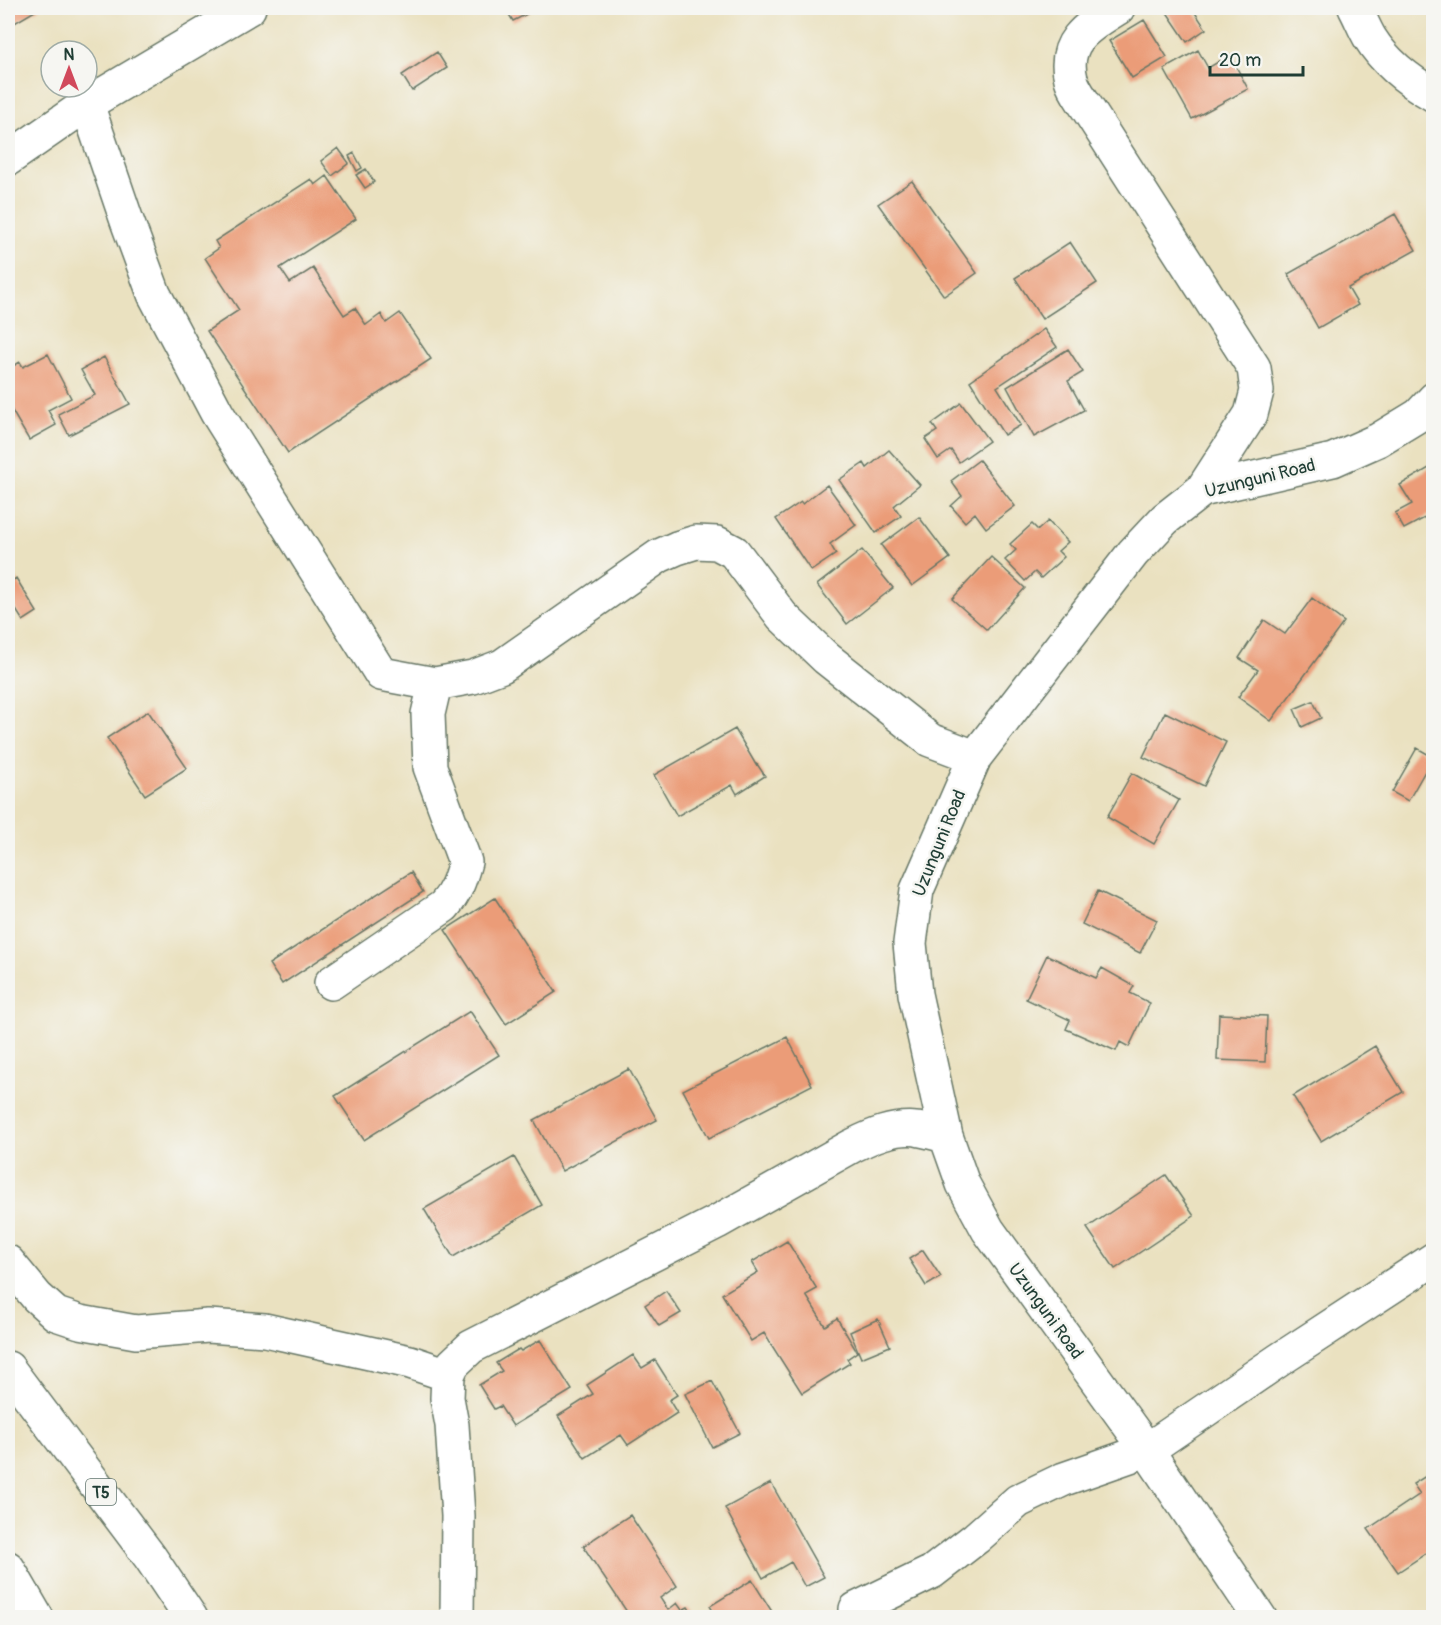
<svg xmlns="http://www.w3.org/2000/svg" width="1441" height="1625" font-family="Pangolin,sans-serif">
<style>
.building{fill:#eb9c78}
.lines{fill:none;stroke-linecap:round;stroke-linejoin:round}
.minor-casing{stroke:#667665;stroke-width:36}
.highway-casing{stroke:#667665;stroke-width:36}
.minor{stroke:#fff;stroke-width:33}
.highway{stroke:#fff;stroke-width:33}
.labels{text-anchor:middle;stroke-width:5;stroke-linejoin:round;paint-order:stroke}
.shield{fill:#f6f6f2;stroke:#60746d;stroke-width:1.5}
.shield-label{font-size:16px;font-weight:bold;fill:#1f3d34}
.street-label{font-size:18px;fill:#1f3d34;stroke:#f6f6f2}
</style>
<rect width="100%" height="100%" fill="#f6f6f2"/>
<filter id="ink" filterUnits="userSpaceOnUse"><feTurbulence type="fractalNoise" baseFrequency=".0167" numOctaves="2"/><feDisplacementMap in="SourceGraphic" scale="12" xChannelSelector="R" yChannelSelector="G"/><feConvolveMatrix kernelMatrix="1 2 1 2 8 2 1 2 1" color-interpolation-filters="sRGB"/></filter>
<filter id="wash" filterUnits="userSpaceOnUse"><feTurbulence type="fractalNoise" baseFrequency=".008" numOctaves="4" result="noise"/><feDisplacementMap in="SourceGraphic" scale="24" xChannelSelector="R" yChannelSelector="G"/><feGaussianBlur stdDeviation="1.35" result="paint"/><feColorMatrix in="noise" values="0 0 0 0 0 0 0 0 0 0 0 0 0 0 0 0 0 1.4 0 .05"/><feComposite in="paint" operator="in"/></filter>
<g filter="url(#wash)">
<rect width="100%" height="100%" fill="#eae1c0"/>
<g id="blocks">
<!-- building -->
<path class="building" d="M8,8h32l-32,19z
M505,8h21l3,5 -16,8z
M1164,8h28l14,21 -19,13z
M1144,20l23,37 -35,21 -23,-37z
M1198,50l10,18 22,-13 18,34 -56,30 -28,-50z
M437,52l10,16 -35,23 -10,-16z
M338,148l11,15 -17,13 -11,-15z
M354,153l8,15 -5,3 -8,-15z
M366,169l8,13 -9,6 -9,-13z
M327,176l29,43 -76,49 10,15 23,-15 31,47 11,-7 11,17 15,-11 5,9 14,-10 31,46 -143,94 -81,-122 32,-21 -34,-52 14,-10 -4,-7 96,-62 4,6z
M912,181l65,92 -33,23 -66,-92z
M1395,214l21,36 -68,38 10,17 -40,23 -30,-54z
M1070,242l27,41 -55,36 -27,-41z
M1044,329l13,18 -60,40 24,38 -17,10 -34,-54z
M1068,349l15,23 -15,9 16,29 -50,27 -27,-50z
M48,354l23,44 -23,12 8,15 -27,15 -21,-36v-35l12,-7 3,5z
M104,357l26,47 -61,31 -11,-21 37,-19 -14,-25z
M961,403l28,38 -30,21 -8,-12 -13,9 -13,-20 12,-8 -5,-7z
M889,450l31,35 -26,21 7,10 -25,17 -37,-53 25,-17 3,5z
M979,460l36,46 -29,22 -11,-15 -10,9 -14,-16 11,-10 -11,-15z
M1434,465v48l-30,16 -9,-16 17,-9 -12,-19z
M827,485l29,40 -26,19 6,10 -25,17 -35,-52 25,-17 1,2z
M919,517l31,41 -38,28 -31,-41z
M1048,521l20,21 -10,9 6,6 -23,21 -6,-6 -10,9 -20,-21 11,-10 -6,-6 22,-20 6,6z
M862,550l31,38 -46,36 -30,-39z
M991,557l34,31 -38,42 -35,-31z
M16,578l21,34 -14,9 -15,-24v-13z
M1312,598l32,24 -73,99 -33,-24 20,-27 -19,-12 25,-38 21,14z
M1313,701l8,17 -19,9 -8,-18z
M148,711l39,57 -42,27 -38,-57z
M1165,712l61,30 -22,44 -61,-29z
M735,729l21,36 1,-1 8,12 -28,18 -5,-9 -55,31 -23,-41z
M1417,748l16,9 -25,44 -16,-9z
M1132,773l47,27 -25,44 -47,-27z
M411,872l12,20 -141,92 -13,-20z
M1098,891l59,29 -17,33 -58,-29z
M495,898l61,94 -50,32 -61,-94z
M1047,955l49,23 6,-10 32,18 -4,7 20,10 -21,44 -9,-5 -4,9 -50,-22 4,-9 -44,-21z
M470,1011l29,44 -135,85 -29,-44z
M1219,1014l48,2 -2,46 -48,-2z
M787,1037l25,48 -103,53 -26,-48z
M1375,1046l28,46 -82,49 -28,-45z
M629,1069l28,51 -95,51 -28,-51z
M514,1157l28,48 -89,52 -29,-48z
M1166,1175l28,41 -79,53 -28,-41z
M787,1241l30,48 -11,6 19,31 12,-8 20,34 -10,7 3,4 -48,30 -38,-60 -13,8 -29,-47 36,-22 -6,-10z
M923,1250l18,27 -15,9 -17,-27z
M666,1291l15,22 -22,13 -14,-21z
M878,1319l12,27 -29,12 -11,-26z
M540,1340l32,50 -59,36 -13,-20 -6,3 -15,-24 23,-14 -6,-8 23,-14 2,2z
M633,1355l9,13 13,-8 22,35 -8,5 8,13 -49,32 -7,-10 -36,23 -27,-42 35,-22 -6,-9z
M712,1381l28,52 -28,14 -27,-53z
M1434,1471v77l-36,24 -30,-43 52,-35 -7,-10z
M771,1483l53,94 -19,10 -14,-25 -28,16 -38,-70z
M630,1515l47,71 -17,12 8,12 9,-7 5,7 6,-3 7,11h-64l-48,-72z
M752,1580l24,38h-59l-7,-12z"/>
</g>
</g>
<g filter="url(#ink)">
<use href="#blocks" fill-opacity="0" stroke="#667665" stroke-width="1.5"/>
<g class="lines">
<defs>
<path id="minor" d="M1118,8c-27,17 -57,32 -47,71 2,7 7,15 11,21l172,268 3,23 -6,23 -49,76
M1355,8c5,9 9,20 15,30 15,24 39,43 64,57
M87,104l40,117 27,73 63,119 164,261 54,10 38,-7 29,-11 157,-110 18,-8 19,-6 21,1 17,9 48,64 44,42 104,82 45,17
M8,159l79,-55 162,-96
M331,983l113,-77c12,-14 16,-26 21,-44l-35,-95 -2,-53 7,-30
M8,1262l29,35 19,17 24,8 56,10 72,-6 57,4 145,32 38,13
M8,1568l29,50
M856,1609l76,-37 44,-34 42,-37 46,-22 83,-29 132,-90 155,-101
M457,1618l1,-102 -6,-91 -5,-27 1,-23 5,-11 18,-17 246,-125 135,-76c20,-10 42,-20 65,-17 10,2 20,5 29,7
M1260,1618l-113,-168 -159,-220 -25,-46 -17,-48 -31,-142 -5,-51 7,-53 58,-133 158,-204 32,-34 37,-29 131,-30 45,-20 41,-25 15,-16"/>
<path id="highway" d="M8,1368l142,189 41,61"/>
</defs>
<!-- minor casing -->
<use href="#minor" class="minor-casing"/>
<!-- highway casing -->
<use href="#highway" class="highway-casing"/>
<!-- minor -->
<use href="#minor" class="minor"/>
<!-- highway -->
<use href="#highway" class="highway"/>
</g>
</g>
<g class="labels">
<!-- shield labels -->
<rect class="shield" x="86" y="1479" width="30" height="26" rx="4.5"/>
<g class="shield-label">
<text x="101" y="1498">T5</text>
</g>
<!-- street labels -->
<g class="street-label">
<text transform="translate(1260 478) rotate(-14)" y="6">Uzunguni Road</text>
<text transform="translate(939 843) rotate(-68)" y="6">Uzunguni Road</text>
<text transform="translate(1046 1311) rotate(54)" y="6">Uzunguni Road</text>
</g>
</g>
<!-- margin -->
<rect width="1441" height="1625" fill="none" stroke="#f6f6f2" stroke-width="30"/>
<!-- north arrow -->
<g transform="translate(69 69)"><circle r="28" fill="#f6f6f2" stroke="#a0aca6" stroke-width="1.5"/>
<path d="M0-4.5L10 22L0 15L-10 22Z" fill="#d1495b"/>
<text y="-9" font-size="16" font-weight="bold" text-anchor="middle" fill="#1f3d34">N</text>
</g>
<!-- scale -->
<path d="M1210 66v9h93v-9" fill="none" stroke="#1f3d34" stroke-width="3"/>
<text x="1219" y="66" font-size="18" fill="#1f3d34" stroke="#f6f6f2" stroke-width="4.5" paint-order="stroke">20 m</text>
</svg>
